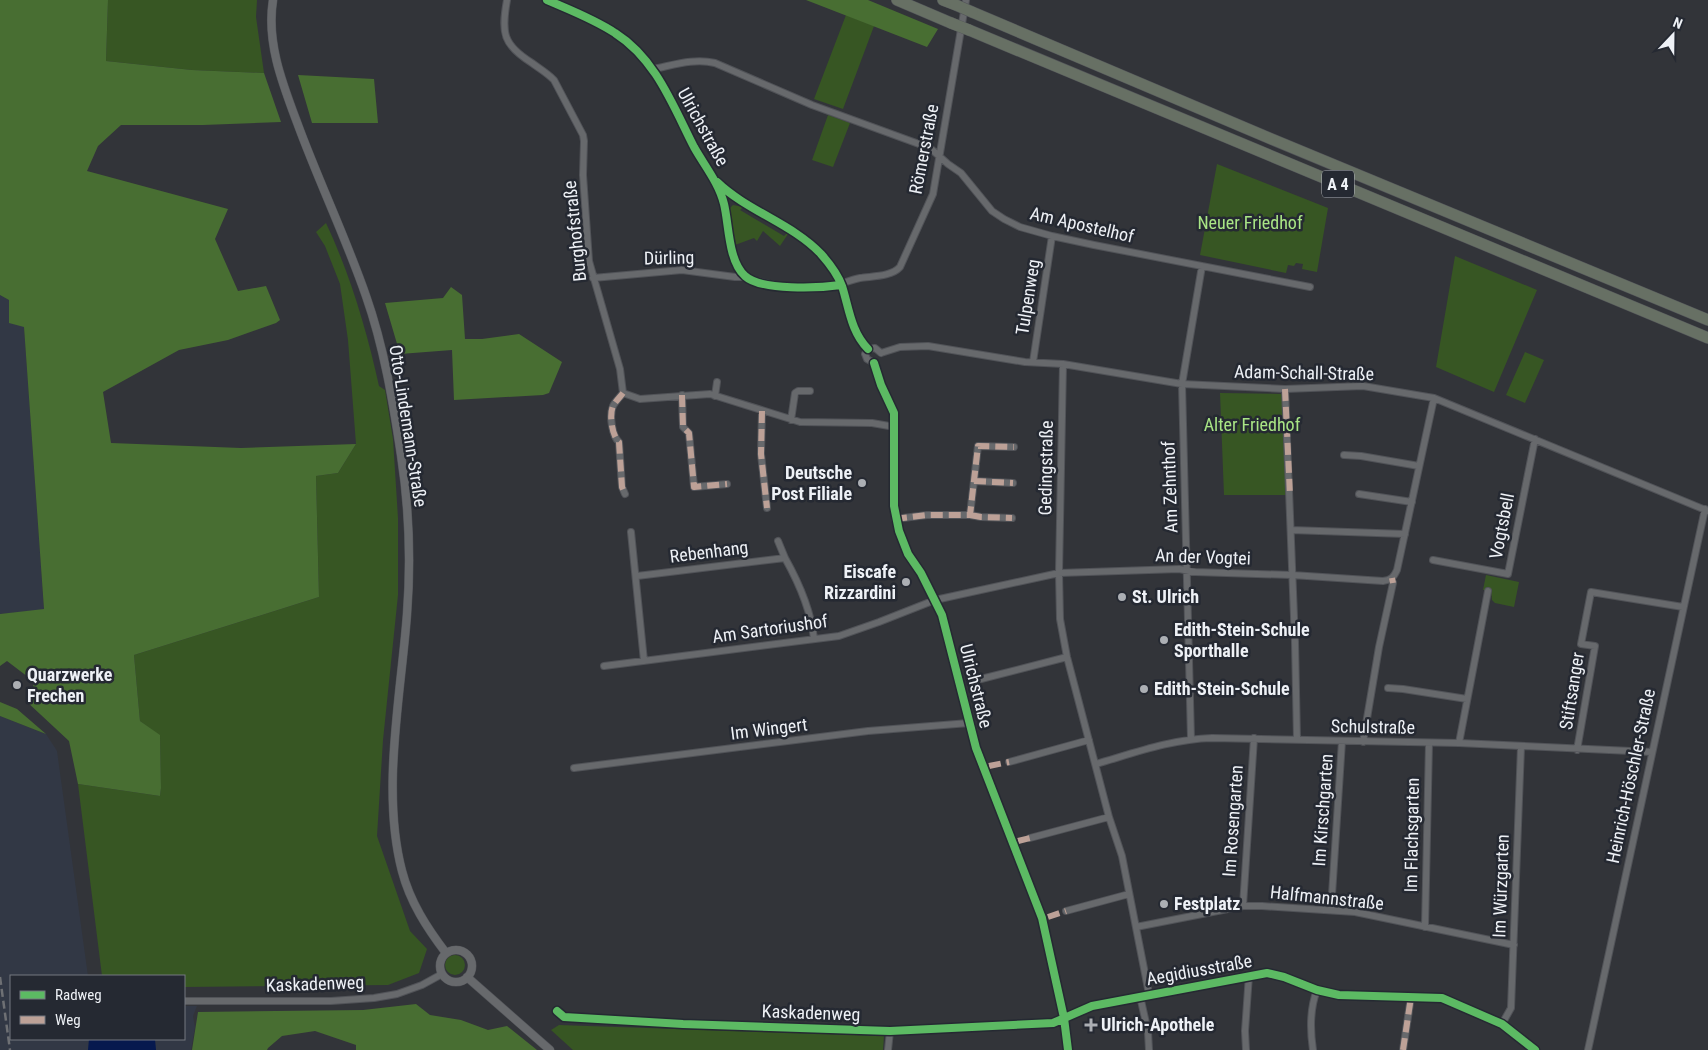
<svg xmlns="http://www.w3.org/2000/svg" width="1708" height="1050" font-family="'Roboto Condensed',sans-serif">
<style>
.built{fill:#323845}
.green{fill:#375623}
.forest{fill:#486e32}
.water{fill:#06194e}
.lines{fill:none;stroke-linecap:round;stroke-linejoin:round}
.minor-casing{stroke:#515358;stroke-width:8}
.tertiary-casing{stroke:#515358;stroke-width:9}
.motorway-casing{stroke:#515358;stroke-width:12}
.minor{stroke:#67696c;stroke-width:6}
.tertiary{stroke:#67696c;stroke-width:8}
.motorway{stroke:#677064;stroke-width:11}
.rail{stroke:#6e7074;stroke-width:2.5;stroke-dasharray:8 4;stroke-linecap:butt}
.motorway-bridge-casing{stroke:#515358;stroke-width:12;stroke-linecap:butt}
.motorway-bridge{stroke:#677064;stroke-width:11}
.quiet{stroke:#bda197;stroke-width:6;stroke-dasharray:12 6;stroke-linecap:butt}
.cycleway-casing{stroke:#252932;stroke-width:11}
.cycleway{stroke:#5cba63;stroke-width:8}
.poi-dot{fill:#acafb4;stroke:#252932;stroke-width:2}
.labels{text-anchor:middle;stroke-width:5;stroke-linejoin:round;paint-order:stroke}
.shield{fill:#252932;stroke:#b2b5bb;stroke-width:1}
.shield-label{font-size:16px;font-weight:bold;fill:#eef1f6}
.street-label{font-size:18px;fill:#eef1f6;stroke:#252932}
.park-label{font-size:18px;fill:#a9e585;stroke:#252932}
.poi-label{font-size:18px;font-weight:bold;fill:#eef1f6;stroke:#252932;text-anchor:start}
</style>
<rect width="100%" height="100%" fill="#323439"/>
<!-- built -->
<path class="built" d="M0,295l9,5 15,26 20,284 -44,4z
M0,716l46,18 11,17 31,225h-77v63h173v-33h13l-4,10 2,11 -4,23h-191z"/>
<!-- green -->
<path class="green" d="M108,0h149l-1,17 8,56 -72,-3 -86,-9z
M846,15l28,11 -31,83 -29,-10z
M828,115l22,8 -17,44 -21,-7z
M1217,164l111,44 -11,64 -15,-3 1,-5 -7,-1 -2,3 -6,-1 -2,8 -86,-18z
M733,205l10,2 -3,3 44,26 3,-3 1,1 -8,12 -17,-15 -6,10 -3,-3 -19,7 -6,-32v-4z
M326,223c24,51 41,108 53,163l6,4 8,49 5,79v77l-15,145 -6,96 33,95 17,18 -8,24 -31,12 -204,2v-11h-82l-24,-192 82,12 1,-8 -1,-52 -20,-15 -6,-66 185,-58 -3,-121 22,-3 18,-29 -8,-104 -8,-56 -15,-38 -9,-14z
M1455,256l82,34 -43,102 -58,-25z
M1525,352l19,8 -19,43 -19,-8z
M1220,393l62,1 4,101h-62z
M1486,575l33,7 -5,25 -19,-4 -3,-3 -1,-9 -8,-1z
M445 965a10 10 0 1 1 20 0a10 10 0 1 1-20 0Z
M559,1025l325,11 -1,14h-310l-22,-20z"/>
<!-- forest -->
<path class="forest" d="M0,0h108l-2,61 86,9 72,3 17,49 -78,3h-82l-23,21 -11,25 141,38 -13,30 23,52 28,-5 14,34 -4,3 -48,17 -49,10 -76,42 8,51 130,5 115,-4 -18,29 -22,3 3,121 -185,58 6,66 20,14 1,53 -1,8 -82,-12 -9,-43 -43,-40 8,-12 -2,-9 -25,-19 -7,5v-52l44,-5 -20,-282 -15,-4v-23l-9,-5z
M806,0h62l70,29 -11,18z
M298,75l76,4 4,44h-66z
M451,287l11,8 3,44h17l37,-5 43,28 -13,31 -6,2 -89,5 -2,-50 -52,4 -15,-51 58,-5z
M0,702l17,7 29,25 -46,-18z
M416,1004l14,11 31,5 27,10 19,-4 30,24h-181v-5l-41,-14 -33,5 -14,12 -1,2h-75l6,-38 165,-2z"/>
<!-- water -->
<path class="water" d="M89,1039h66l1,11h-68z"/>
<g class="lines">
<defs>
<path id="minor" d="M507,0c-6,33 -4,45 25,63 8,6 15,10 22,17l29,55 1,6 -1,34 6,86 31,108 3,24 17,6 70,-5 90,28 72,1 23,4
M547,0c33,15 69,27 95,55 23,26 36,61 53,92 10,18 22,34 28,54 8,25 2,65 29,79 26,6 52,11 78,7 10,-2 19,-7 30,-9 12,-2 31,-1 40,-11l33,-73 33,-194
M653,69c21,-4 41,-11 62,-6l97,42 118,43 18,16 13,9 31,38 12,8 16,8 32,9 42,9 216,42
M718,183c30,29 76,41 103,72 8,8 15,18 19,28 10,22 10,48 28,66
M593,278l89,-8 53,7h11
M868,349l-3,5 2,5 7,4
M868,349l7,-1 6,5
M881,353l19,-6 28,-1 97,16 38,2 119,20 103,5 78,-3 71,12 274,113
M1033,362l19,-126
M874,363l7,22 13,28v93l5,25 9,23 13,19 21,42 34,133 66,170 22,100 4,32
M1063,364l-4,209 1,46 7,38 42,160 13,39 27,138
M1285,389l10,253 2,98
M623,393c-3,4 -8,9 -10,13 -4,9 -1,30 6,36l3,45 3,7
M682,395l1,32 6,6 5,54 33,-3
M715,396l2,-14
M762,411l-1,43 6,54
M791,420l4,-27 3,-2h12
M1344,455l17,1 58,10
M974,481l39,2
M1359,494l53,8
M970,515l11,2 31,1
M895,519l32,-4h43l8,-69 36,1
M1291,530l114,4
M631,532l13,129
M778,541l7,17
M1433,560l75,14 27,-135
M637,576l148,-18c14,25 26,52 29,81
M604,666l235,-30 40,-14 56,-22 124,-27 120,-4 16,3 97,3 91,6c8,-1 11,-4 14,-11l37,-172
M981,679l86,-22
M1388,688l15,1 64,10
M1191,739l-9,-355 20,-118
M1363,742l16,-95 14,-64
M1459,743l29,-152
M1577,750l18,-104 -14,-2 10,-52 92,15
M1009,762l80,-22
M1096,764c38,-11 76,-25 116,-26l247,5 193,9
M574,768l294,-37 101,-8
M1030,838l79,-21
M1243,906l11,-168
M1331,910l11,-169
M1066,911l63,-17
M1136,927l107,-21h19l93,6 159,33
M1425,927l4,-184
M1140,996l8,36 1,18
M184,1001h147l43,-3 23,-4 25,-9 20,-11
M557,1011l7,6 119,7 207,7 163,-8 39,-17 175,-33 17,4 33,13 22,5 103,3 60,26 33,26
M1502,1024l9,-16 10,-261
M888,1050l2,-19
M1246,1050l-1,-19 4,-56
M1313,1050c-3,-20 -3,-42 4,-60
M1403,1050l8,-53
M1588,1050l117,-541"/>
<path id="tertiary" d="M273,0c-7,43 10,85 25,125 21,57 48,113 68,171 18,51 27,106 35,159 8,52 10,107 6,159 -6,81 -26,177 -5,257 8,31 25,57 44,82
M440 966a16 16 0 1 1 32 0a16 16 0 1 1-32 0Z
M467,977l83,73"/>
<path id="motorway" d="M897,0l54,23
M943,0l13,5
M972,12l297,126 439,182
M969,30l739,308"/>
</defs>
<!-- minor casing -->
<use href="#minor" class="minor-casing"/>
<!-- tertiary casing -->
<use href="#tertiary" class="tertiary-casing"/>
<!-- motorway casing -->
<use href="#motorway" class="motorway-casing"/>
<!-- minor -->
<use href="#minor" class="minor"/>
<!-- tertiary -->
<use href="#tertiary" class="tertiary"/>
<!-- motorway -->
<use href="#motorway" class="motorway"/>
<!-- rail -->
<path class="rail" d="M0,977l10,73"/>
<defs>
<path id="motorway-bridge" d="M956,5l16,7
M951,23l18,7"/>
</defs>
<!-- motorway-bridge casing -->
<use href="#motorway-bridge" class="motorway-bridge-casing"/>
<!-- motorway-bridge -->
<use href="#motorway-bridge" class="motorway-bridge"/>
<!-- quiet -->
<path class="quiet" d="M1285,389l5,106
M623,393c-3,4 -8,9 -10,13 -4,9 -1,30 6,36l3,45 3,7
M682,395l1,32 6,6 5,54 33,-3
M762,411l-1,43 6,54
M974,481l39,2
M970,515l11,2 31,1
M895,519l32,-4h43l8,-69 36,1
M1392,578l1,5
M989,766l20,-4
M1018,841l12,-3
M1048,917l18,-6
M1403,1050l8,-53"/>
<defs>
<path id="cycleway" d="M547,0c23,10 47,19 68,33 41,26 58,73 79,114 10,18 25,36 30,57 5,20 4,57 21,72 16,15 75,12 96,9
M717,182c30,29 76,42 104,72 8,9 17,21 21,32 7,22 9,46 26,63
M874,363l7,22 13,28v93l5,25 9,23 13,19 21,42 34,133 66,170 22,100 4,32
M557,1011l7,6 119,7 207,7 163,-8 39,-17 175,-33 17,4 33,13 22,5 103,3 60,26 33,26"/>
</defs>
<!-- cycleway casing -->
<use href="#cycleway" class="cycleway-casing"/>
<!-- cycleway -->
<use href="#cycleway" class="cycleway"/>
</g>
<!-- markers -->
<g class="poi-dot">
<circle cx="862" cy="483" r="5"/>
<circle cx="906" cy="582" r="5"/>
<circle cx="1122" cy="597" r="5"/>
<circle cx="1164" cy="640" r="5"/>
<circle cx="17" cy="685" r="5"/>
<circle cx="1144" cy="689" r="5"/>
<circle cx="1164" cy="904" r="5"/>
<path d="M1088.5 1017.5h5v5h5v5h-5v5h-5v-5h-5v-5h5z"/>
</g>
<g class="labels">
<!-- shield labels -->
<rect class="shield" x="1322" y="170.5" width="32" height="27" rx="4"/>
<g class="shield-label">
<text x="1338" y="190">A 4</text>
</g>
<!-- street labels -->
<g class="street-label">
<text transform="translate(703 127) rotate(61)" y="6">Ulrichstraße</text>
<text transform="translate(924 149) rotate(-79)" y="6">Römerstraße</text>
<text transform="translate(1082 225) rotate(13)" y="6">Am Apostelhof</text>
<text transform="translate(575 231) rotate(-96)" y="6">Burghofstraße</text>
<text transform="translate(669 258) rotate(-1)" y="6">Dürling</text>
<text transform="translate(1028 297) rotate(-81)" y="6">Tulpenweg</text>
<text transform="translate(1304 373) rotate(1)" y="6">Adam-Schall-Straße</text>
<text transform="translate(408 426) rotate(81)" y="6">Otto-Lindemann-Straße</text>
<text transform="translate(1046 468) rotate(-89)" y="6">Gedingstraße</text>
<text transform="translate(1170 487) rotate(-92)" y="6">Am Zehnthof</text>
<text transform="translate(1502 526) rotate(-79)" y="6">Vogtsbell</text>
<text transform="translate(709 552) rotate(-7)" y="6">Rebenhang</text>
<text transform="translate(1203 557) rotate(2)" y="6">An der Vogtei</text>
<text transform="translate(770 629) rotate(-8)" y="6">Am Sartoriushof</text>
<text transform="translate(976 686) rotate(76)" y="6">Ulrichstraße</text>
<text transform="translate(1572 691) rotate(-81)" y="6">Stiftsanger</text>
<text transform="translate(1373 727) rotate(1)" y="6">Schulstraße</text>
<text transform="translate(769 729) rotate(-7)" y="6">Im Wingert</text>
<text transform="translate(1631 776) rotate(-78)" y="6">Heinrich-Höschler-Straße</text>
<text transform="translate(1323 810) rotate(-86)" y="6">Im Kirschgarten</text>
<text transform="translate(1233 821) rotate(-86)" y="6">Im Rosengarten</text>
<text transform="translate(1412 835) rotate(-89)" y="6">Im Flachsgarten</text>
<text transform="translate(1501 886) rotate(-88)" y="6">Im Würzgarten</text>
<text transform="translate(1327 898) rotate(6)" y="6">Halfmannstraße</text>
<text transform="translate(1199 970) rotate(-10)" y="6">Aegidiusstraße</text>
<text transform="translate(315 984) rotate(-2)" y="6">Kaskadenweg</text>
<text transform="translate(811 1013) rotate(2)" y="6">Kaskadenweg</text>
</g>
<!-- park labels -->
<g class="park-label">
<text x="1250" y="229">Neuer Friedhof</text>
<text x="1252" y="431">Alter Friedhof</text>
</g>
<!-- poi labels -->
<g class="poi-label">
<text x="852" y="479" text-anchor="end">Deutsche<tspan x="852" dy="21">Post Filiale</tspan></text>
<text x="896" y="578" text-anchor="end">Eiscafe<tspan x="896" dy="21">Rizzardini</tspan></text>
<text x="1132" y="603">St. Ulrich</text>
<text x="1174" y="636">Edith-Stein-Schule<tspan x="1174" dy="21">Sporthalle</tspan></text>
<text x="27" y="681">Quarzwerke<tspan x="27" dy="21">Frechen</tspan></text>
<text x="1154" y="695">Edith-Stein-Schule</text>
<text x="1174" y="910">Festplatz</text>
<text x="1101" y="1031">Ulrich-Apothele</text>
</g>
</g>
<!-- legend -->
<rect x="10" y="975" width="175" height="65" fill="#252932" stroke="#757980"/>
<rect x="20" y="991" width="25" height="8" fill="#5cba63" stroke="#757980"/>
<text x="55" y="1000" font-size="15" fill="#eef1f6">Radweg</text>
<rect x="20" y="1016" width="25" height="8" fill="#bda197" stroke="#757980"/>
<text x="55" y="1025" font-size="15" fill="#eef1f6">Weg</text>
<!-- north arrow -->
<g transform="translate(1673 35) rotate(22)" stroke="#252932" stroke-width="4" paint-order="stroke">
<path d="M0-4L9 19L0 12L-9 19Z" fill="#eef1f6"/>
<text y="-8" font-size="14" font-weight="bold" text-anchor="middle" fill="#eef1f6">N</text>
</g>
</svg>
